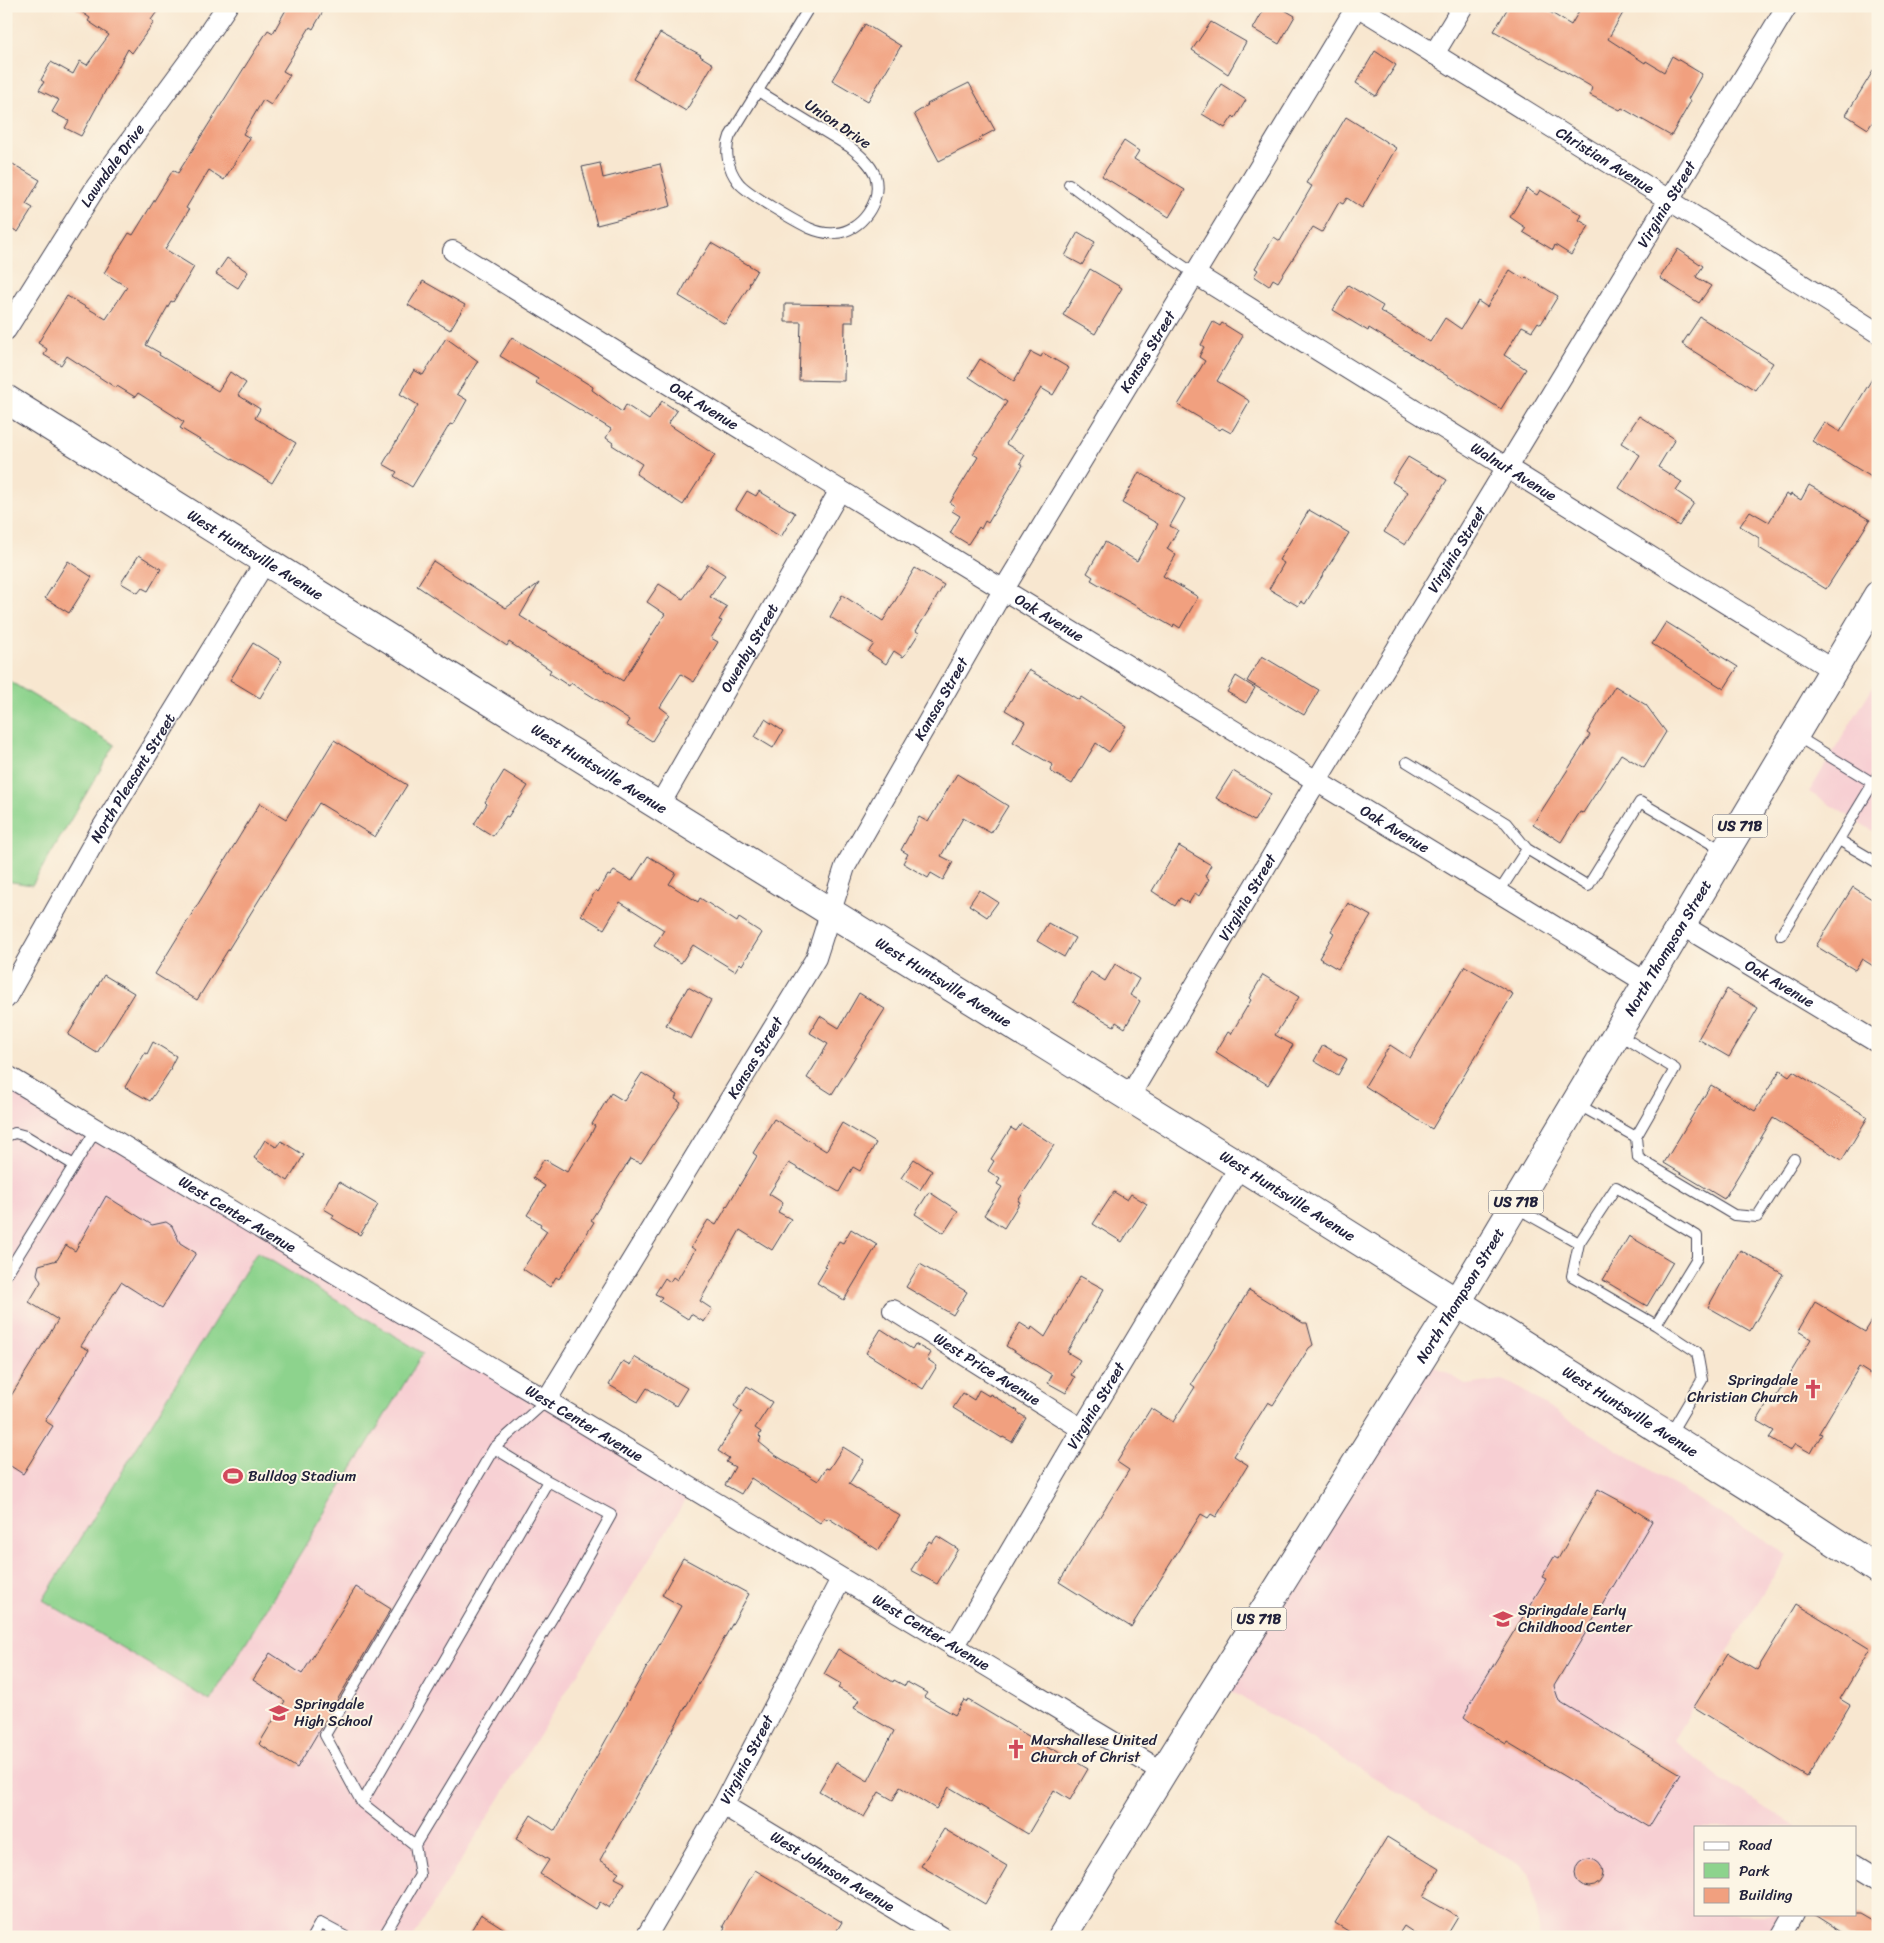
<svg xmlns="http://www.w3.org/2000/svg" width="1884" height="1943" font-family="Sriracha,sans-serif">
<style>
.built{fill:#f7cfd3}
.green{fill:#8dd38d;stroke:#587a64}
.building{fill:#f1a07f}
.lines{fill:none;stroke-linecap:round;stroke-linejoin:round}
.lane-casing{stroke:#424051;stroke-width:12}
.street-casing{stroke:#424051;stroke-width:22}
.secondary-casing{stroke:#424051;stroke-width:30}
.primary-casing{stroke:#424051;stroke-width:30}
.lane{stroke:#fff;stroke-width:10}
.street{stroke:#fff;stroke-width:20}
.secondary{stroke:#fff;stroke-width:28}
.primary{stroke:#fff;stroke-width:28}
.labels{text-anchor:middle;stroke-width:4;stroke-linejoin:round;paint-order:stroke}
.shield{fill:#fcf5e5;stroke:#63616e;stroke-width:1}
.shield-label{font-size:14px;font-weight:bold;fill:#22223b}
.street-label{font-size:15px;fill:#22223b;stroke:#fcf5e5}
.poi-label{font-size:15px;fill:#22223b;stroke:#fcf5e5;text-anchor:start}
</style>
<rect width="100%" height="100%" fill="#fcf5e5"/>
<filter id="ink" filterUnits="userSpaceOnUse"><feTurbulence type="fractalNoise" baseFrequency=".02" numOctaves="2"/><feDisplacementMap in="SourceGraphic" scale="10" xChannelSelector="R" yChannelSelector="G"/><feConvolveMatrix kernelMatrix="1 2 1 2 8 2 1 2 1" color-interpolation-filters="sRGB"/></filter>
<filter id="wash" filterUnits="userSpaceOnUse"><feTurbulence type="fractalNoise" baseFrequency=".0096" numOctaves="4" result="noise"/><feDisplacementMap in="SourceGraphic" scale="20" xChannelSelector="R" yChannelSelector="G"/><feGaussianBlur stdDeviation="1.12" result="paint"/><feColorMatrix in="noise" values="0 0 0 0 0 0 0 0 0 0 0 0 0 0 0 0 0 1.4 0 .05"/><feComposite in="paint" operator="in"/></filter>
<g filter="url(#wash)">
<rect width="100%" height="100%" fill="#f8e7d0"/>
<!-- built -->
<path class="built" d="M1878,678v156l-69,-42z
M6,1075l686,415 -279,447h-407z
M1422,1358l45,27 35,-5 10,4 275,171 -114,185 47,39 77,48h-102v87h99l-13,23h-241l-7,-52 -3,-9 -8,-9 -304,-184z"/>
<!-- green -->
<path class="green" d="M6,679l109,66 -83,140 -26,-4z
M257,1252l166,101 -213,348 -167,-101z"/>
<g id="blocks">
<!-- building -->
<path class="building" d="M73,6h88l-10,14 3,2 -22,31 -4,-4 -47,87 -16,-8 4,-7 -17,-9 7,-12 -20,-10 5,-8 -3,-2 10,-18 22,12 7,-13 7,4 22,-30 -21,-14 2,-3z
M288,6h38l-13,23 -3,-2 -27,44 7,4 -19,30 -8,-5 -20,34 7,4 -26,42 -15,-10 -23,38 3,2 -24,39 29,18 -21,35 -2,-1 -25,44 14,8 -1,2 59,36 12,-19 16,11 -8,12 22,14 -5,9 41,25 -24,40 -92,-55 4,-6 -46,-29 -3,4 -18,-11 -1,2 -49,-32 -6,9 -17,-10 3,-6 -9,-6 29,-47 39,23 21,-32 -23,-14 25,-40 4,2 40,-65 5,3 90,-143 5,3z
M1266,6h12l17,10 -16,28 -26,-15z
M1509,6h31l31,19 11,-19h45l-19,33 37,24 1,-2 18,11 8,-16 30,18 -14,25 3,2 -20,35 -49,-28 -2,2 -30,-15 2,-8 -98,-56z
M1211,22l35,20 -18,32 -36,-24z
M865,24l36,22 -33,55 -36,-21z
M660,33l41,22 -1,1 13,8 -27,47 -53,-32z
M1375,51l21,14 -20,31 -20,-13z
M1878,63v50l-10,16 -22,-14z
M969,83l26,47 -15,8 1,2 -42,21 -25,-47 14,-9 -1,-1z
M1221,84l25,16 -11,18 -2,-2 -8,12 -23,-14z
M1346,117l50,31 -34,60 -15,-10 -4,6 -4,-2 -17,30 -9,-5 -35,55 -5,-3 -4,7 -15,-10 4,-6 -3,-2 19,-31 6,4 32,-55 -6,-3z
M1124,141l15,10 -5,8 51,31 -16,27 -67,-41z
M6,160l34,20 -14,24 7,4 -15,24 -7,-4 -5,8z
M600,163l3,15 57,-14 11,42 -74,19 -15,-58z
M1527,189l10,6 3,-5 42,25 -3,5 10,6 -18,29 -16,-10 -2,5 -30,-18 3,-4 -16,-11z
M1078,232l17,10 -13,23 -17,-9z
M711,243l46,27 -8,14 1,1 -25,39 -46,-28 22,-40 1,1z
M1678,249l25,17 -7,11 15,9 -12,17 -39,-25z
M227,258l21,14 -10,16 -22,-14z
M1090,269l32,19 -27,46 -32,-19z
M1510,270l14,9 2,-2 32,19 -17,28 -3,-2 -6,9 -10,-5 -18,29 22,14 -25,40 -132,-81 -1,3 -35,-21 15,-25 35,21 -3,5 50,31 15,-24 16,11 17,-28 9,6z
M423,281l42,24 -15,25 -42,-25z
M785,304l68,1v17h-8l-1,59 -45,-1 2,-58h-16z
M1700,317l73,46 -18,27 -73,-46z
M1213,322l7,4 2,-3 21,13 -26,45 31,19 1,2 -18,31 -9,-5 -2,2 -42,-25 27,-44 -6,-4 5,-10 -3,-2z
M512,337l81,50 -1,3 30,22 4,-7 23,15 13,-19 15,10 -9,13 47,31 -32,50 -47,-31 6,-10 -30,-19 1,-2 -7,-5 5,-9 -75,-46 2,-4 -38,-23z
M446,338l32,23 -21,33 10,6 -14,25 -3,-1 -38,63 -18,-11 3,-4 -14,-8 35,-59 -18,-11 14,-24 9,5z
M1031,352l10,5 2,-4 26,15 -16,27 -12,-7 -35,56 19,11 -5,8 3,2 -35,58 -3,-2 -4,8 -2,-2 -11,17 -18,-11 10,-17 -8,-5 3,-5 -5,-3 28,-46 -5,-3 34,-52 -38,-25 11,-18 34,22z
M1878,369v112l-66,-40 12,-19 16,10z
M1639,416l36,23 -17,28 24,15 -6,9 18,12 -15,23 -60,-38 21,-33 -19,-12z
M1408,457l39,23 -42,65 -21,-13 24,-40 -16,-10z
M1139,472l46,27 -15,27 8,4 -11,19 9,6 -13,21 35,21 -18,31 -6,-4 -1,3 -53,-30 -29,-17 2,-3 -6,-4 18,-31 32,19 21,-37 -36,-21z
M1809,485l61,35 -44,69 -67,-41v-10l-19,-12 10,-15 19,11 17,-28 4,2 1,-2 10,6z
M747,491l9,5 3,-5 36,22 -14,24 -45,-28z
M1309,510l40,23 -44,71 -4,-3 -3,5 -29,-17 15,-26 -5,-3z
M139,555l22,14 -13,22 -6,-3 -4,5 -17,-10z
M68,561l24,16 -23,36 -24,-15z
M433,561l73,47 33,-25 -19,33 103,65 42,-67 -18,-12 12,-18 24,15 25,-35 17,11 -15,22 17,10 -8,13 3,1 -11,17 7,4 -24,40 -13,-8 -21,33 9,7 -17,27 -26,-16 3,-5 -58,-37 -2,3 -20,-13 2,-3 -42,-28 -2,4 -90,-60z
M915,568l29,17 -28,46 3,2 -14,22 -2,2 -9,-6 -8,13 -18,-12 6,-8 -44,-27 12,-22 41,26z
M1666,622l72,45 -14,22 -72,-45z
M253,643l29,18 -22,37 -30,-18z
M1262,656l57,34 -15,25 -57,-34z
M1029,670l50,30 2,-3 45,29 -17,26 -13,-9 -24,41 -22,-13 3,-6 -40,-23 12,-20 -20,-12z
M1236,676l19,12 -9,15 -19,-11z
M1615,686l31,19 20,27 -22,36 -23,-14 -38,59 -3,-1 -19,30 -28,-18 57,-89 -3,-2z
M765,719l18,12 -10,17 -18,-11z
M334,740l73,45 -32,52 -56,-34 -122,197 -42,-26 105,-171 26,16z
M504,771l24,15 -20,31 -2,-1 -13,20 -19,-12 13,-20 -2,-2z
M1233,771l38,23 -17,27 -38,-23z
M957,774l51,32 -17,27 -28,-15 -22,38 12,6 -10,18 -12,-7 -3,5 -25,-15 5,-9 -7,-4 18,-33 9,5z
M1179,846l32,19 -6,11 4,3 -10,17 -4,-3 -6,10 -9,-5 -5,8 -23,-15z
M648,856l28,17 -7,11 29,18 2,-4 37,24 2,-4 23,15 -20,32 -2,-2 -5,8 -42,-26 -12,18 -27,-17 10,-16 -44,-28 -16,27 -23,-14 15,-25 2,2 10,-17 2,1 4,-5 18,10z
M1853,887l25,16v66l-16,-10 -7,11 -39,-24z
M979,890l19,12 -11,15 -18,-12z
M1348,903l23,13 -33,53 -19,-11 15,-25 -3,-2z
M1048,923l27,15 -11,19 -27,-16z
M1115,964l24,15 -9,16 10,6 -15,27 -9,-6 -2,4 -41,-24 18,-30 14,9z
M1465,966l48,28 -81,135 -67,-43 25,-41 20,13z
M104,975l30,18 -37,60 -29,-18z
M1263,975l36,22 -24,38 18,10 -25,40 -52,-33 12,-20 3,2 20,-34 -2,-2z
M688,987l23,13 -20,39 -25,-14z
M1727,989l31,19 -29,49 -31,-18z
M859,993l26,16 -53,85 -25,-16 21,-34 -18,-11 10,-17 19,12z
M153,1042l23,14 -6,12 1,1 -21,32 -25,-14 20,-34 2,1z
M1323,1045l24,14 -9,16 -24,-14z
M1780,1070l9,6 4,-5 75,46 -26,43 -69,-42 -49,81 -60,-36 47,-78 44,26z
M642,1073l35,22 -2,4 6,4 -40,60 -11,-4 -39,61 3,2 -35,57 -3,-2 -6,10 -27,-18 24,-38 -7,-5 1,-2 -14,-9 18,-29 -12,-8 11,-19 23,13 24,-38 4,-8 -3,-2 19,-31 13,8z
M774,1119l52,32 16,-28 34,20 -16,28 -7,-4 -14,25 -50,-29 -20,31 14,9 -5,9 13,7 -19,31 -32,-20 -40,71 12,8 -8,13 -13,-8 -3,5 -29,-18 3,-4 -7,-3 10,-16 5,4 3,-5 4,3 18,-30 -4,-3 17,-27 8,5 41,-69 -4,-3z
M1021,1124l33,21 -36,56 2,1 -16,26 -20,-13 18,-28 -5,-3 3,-5 -12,-8 6,-10 -3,-2 20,-31 5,3z
M265,1140l11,7 5,-6 23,14 -16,26 -34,-23z
M914,1159l18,12 -12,19 -19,-12z
M339,1182l39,23 -18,30 -28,-17 2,-3 -10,-6z
M929,1192l29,19 -14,22 -29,-19z
M1114,1192l13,8 4,-6 16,10 -25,38 -29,-18z
M106,1196l46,29 14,-3 6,4 8,17 16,10 -34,55 -41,-26 -40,64 8,4 -44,71 8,5 -30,48 -17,-11v-59l52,-84 -29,-18 12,-20 -4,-8 2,-9 18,-5 9,-15 9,6z
M851,1229l26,16 -33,55 -27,-17 9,-15 -2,-2 15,-25 4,2z
M1629,1236l44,26 -26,44 -44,-26z
M1740,1250l43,24 -33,57 -42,-24z
M920,1264l47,28 -14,23 -47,-28z
M1080,1276l24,13 -37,63 13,8 -9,15 4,2 -9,16 -18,-10 4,-8 -46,-29 14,-23 11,7 1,-3 13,10z
M1249,1290l54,33h4l6,22 -4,3 -36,57 -5,-3 -34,54 14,9 -32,52 -5,-3 -3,4 -7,-4 -70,113 -72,-45 70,-112 -12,-8 34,-54 22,14 22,-35 -4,-3z
M1815,1302l50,30 13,-21v68l-19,-12 -40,66 3,1 -11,19 -16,-9 -5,7 -21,-13 5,-7 -17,-10 11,-18 3,2 40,-66 -13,-8z
M881,1329l31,20 3,-5 16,9 -4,6 10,7 -14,23 -57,-36z
M634,1357l53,31 -11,18 -29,-18 -9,14 -29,-17 14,-24 7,4z
M747,1386l25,16 -17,26 6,4 -2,4 2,2 -2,4 16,13 43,26 8,-13 3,1 14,-22 21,13 -15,24 51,32 -22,34 -50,-32 -1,2 -3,-2 -4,5 -69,-45 -10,16 -16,-9 10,-18 -9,-5 3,-4 -11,-7 24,-39 -8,-6z
M979,1390l10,6 1,-2 28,17 -1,1 9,6 -14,24 -9,-5 -1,1 -49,-30 10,-15 11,7z
M1598,1489l35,19v1l19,12 -98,165 5,15 122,73 -32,53 -142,-85 -1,2 -33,-20 -9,-7 6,-11 -1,-1 77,-126 -4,-2 12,-20 4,2z
M937,1536l21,13 -21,35 -26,-14 18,-29 3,2z
M683,1558l66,36 -149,266 19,12 -4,6 10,5 -16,25 -9,-6 -4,7 -56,-35 9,-14 -33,-21 15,-24 24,16 126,-225 -19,-11z
M356,1587l35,22 -94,159 -38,-24 26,-43 -32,-21 17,-27 32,21z
M1797,1604l73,45 -30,50 10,6 -43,72 -113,-70 34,-54 29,17z
M838,1649l55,33 1,-2 11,6 2,-4 20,11 -3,4 31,18 9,-15 3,2 1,-2 84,50 1,-2 35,21 -18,31 -16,-10 -26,44 -79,-47 -13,22 -36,-22 -7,13 -14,-8 -15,25 -45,-26 17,-29 32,19 26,-50 -40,-23 5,-8 -21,-12 3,-4 -17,-10z
M944,1829l63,37 -22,38 -64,-38z
M1387,1837l52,32 -16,28 35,20 -12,20h-26l-16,-11 -7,11h-39l-23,-14z
M1575 1873a14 14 0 1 1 28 0a14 14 0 1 1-28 0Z
M755,1870l87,52 -9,15h-113l5,-10 -2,-1z
M481,1914l36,23h-50z
M1814,1914h45l19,11v12h-28z"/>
</g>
</g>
<g filter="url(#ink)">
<use href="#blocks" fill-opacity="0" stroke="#424051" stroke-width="1"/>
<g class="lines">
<defs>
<path id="lane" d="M758,91l92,56c10,8 20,16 25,28 8,26 -14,57 -40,58 -8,1 -19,-2 -26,-5 -14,-7 -63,-35 -71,-46 -10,-13 -14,-31 -8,-46l80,-130
M1069,184l68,51 58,39
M1795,735l83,51
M1407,762l99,61 21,26
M1839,840l39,23
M1499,892l28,-43 61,37 52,-84 84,49
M1781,935l97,-160
M1577,1104l59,33 39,-68 -57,-35
M6,1136l9,-3 11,3 48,29
M1636,1137l2,21 96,57 23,2 37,-58
M1515,1207l64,36 -7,33 84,49 41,27 5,28 -33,56
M1579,1243l37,-56 81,49v22l-41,67
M6,1275l90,-145
M494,1448l54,33 63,34 -40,72 -156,258 -53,-42 -37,-68 169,-287 52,-47
M362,1803l186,-322
M312,1937l8,-14 26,14
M383,1937l37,-62 -5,-30"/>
<g id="street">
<path id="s1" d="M1357,6l312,194 209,133"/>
<path d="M1434,54l29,-48"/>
<path id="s2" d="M453,251l387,239 807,493"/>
<path id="s3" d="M1195,274l638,396"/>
<path id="s4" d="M6,330l90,-143 101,-137 30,-44"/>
<path id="s5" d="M659,806l181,-316"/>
<path id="s6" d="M1682,925l196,118"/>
<path id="s7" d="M6,998l96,-170 163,-266"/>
<path id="s8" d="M6,1075l1157,697"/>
<path id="s9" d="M1129,1097l188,-317 470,-774"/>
<path id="s10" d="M893,1310l189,119"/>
<path id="s11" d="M546,1401l270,-443 29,-91 159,-278 353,-583"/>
<path id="s12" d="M954,1647l128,-218 158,-263"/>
<path id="s13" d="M723,1805l218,132"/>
<path d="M1855,1864l23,14"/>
<path id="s14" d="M646,1937l77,-132 118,-226"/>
<path d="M1781,1937l13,-23"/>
</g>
<g id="secondary">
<path id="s15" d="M6,399l461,288 773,479 545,343 93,61"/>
</g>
<g id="primary">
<path id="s16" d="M1062,1937l101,-165 294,-470 421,-707"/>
</g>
</defs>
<!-- lane casing -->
<use href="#lane" class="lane-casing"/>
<!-- street casing -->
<use href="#street" class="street-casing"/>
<!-- secondary casing -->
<use href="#secondary" class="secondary-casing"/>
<!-- primary casing -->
<use href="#primary" class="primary-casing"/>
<!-- lane -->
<use href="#lane" class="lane"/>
<!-- street -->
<use href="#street" class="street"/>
<!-- secondary -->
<use href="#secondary" class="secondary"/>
<!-- primary -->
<use href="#primary" class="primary"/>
</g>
</g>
<!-- icons -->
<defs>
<symbol id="church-bare" viewBox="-9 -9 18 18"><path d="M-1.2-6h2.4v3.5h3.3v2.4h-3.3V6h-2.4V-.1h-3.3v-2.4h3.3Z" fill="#d1495b" stroke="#fcf5e5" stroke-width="2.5" paint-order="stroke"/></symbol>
<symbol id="stadium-bare" viewBox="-9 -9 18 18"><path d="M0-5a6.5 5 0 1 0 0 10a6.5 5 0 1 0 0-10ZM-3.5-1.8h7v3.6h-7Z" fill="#d1495b" stroke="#fcf5e5" stroke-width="2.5" paint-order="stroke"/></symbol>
<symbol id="school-bare" viewBox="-9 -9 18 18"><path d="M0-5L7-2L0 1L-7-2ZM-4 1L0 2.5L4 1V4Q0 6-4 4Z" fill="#d1495b" stroke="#fcf5e5" stroke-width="2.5" paint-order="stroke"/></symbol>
</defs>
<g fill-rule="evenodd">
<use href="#church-bare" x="1799" y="1375" width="28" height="28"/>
<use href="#stadium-bare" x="219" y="1462" width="28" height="28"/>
<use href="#school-bare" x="1489" y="1605" width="28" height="28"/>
<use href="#school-bare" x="265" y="1699" width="28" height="28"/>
<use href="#church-bare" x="1002" y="1735" width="28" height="28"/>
</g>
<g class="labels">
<!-- shield labels -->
<g class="shield">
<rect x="1712.5" y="814.5" width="55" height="23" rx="4"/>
<rect x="1488.5" y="1190.5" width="55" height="23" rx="4"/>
<rect x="1231.5" y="1607.5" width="55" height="23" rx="4"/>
</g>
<g class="shield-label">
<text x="1740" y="831">US 71B</text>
<text x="1516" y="1207">US 71B</text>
<text x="1259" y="1624">US 71B</text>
</g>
<!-- street labels -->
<g class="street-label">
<text transform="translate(838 124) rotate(34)" y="5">Union Drive</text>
<text dy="5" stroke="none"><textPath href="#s1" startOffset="292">Christian Avenue</textPath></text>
<text dy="5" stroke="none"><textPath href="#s4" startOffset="196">Lawndale Drive</textPath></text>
<text dy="5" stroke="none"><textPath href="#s9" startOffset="1042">Virginia Street</textPath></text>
<text dy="5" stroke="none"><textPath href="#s11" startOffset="1212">Kansas Street</textPath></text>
<text dy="5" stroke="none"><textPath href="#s2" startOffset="295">Oak Avenue</textPath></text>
<text dy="5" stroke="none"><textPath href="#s3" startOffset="375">Walnut Avenue</textPath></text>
<text dy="5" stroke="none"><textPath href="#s9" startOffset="638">Virginia Street</textPath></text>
<text dy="5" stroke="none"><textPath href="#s15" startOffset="294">West Huntsville Avenue</textPath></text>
<text dy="5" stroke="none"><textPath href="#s2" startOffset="700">Oak Avenue</textPath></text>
<text dy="5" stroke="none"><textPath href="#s5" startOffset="182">Owenby Street</textPath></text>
<text dy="5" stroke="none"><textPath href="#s11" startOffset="808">Kansas Street</textPath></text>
<text dy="5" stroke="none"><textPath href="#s15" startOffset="699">West Huntsville Avenue</textPath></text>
<text dy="5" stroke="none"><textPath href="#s7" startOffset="254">North Pleasant Street</textPath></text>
<text dy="5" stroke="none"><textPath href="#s2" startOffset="1105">Oak Avenue</textPath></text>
<text dy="5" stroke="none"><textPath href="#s9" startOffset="232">Virginia Street</textPath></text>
<text dy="5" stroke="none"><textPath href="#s16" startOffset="1160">North Thompson Street</textPath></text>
<text dy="5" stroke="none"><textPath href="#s15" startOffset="1104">West Huntsville Avenue</textPath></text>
<text dy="5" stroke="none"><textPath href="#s6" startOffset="114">Oak Avenue</textPath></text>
<text dy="5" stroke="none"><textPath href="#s11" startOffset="402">Kansas Street</textPath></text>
<text dy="5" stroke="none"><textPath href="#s15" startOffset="1509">West Huntsville Avenue</textPath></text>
<text dy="5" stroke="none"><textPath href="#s8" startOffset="270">West Center Avenue</textPath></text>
<text dy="5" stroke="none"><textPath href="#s16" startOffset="755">North Thompson Street</textPath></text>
<text dy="5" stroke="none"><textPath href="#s10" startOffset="111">West Price Avenue</textPath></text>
<text dy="5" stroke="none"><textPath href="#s12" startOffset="280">Virginia Street</textPath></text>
<text dy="5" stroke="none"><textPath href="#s15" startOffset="1914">West Huntsville Avenue</textPath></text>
<text dy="5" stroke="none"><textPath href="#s8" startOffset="675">West Center Avenue</textPath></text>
<text dy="5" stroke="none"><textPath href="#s8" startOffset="1080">West Center Avenue</textPath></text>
<text dy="5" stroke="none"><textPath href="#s14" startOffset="204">Virginia Street</textPath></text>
<text dy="5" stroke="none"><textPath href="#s13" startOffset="128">West Johnson Avenue</textPath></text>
</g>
<!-- poi labels -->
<g class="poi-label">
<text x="1798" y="1385" text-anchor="end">Springdale<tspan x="1798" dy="17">Christian Church</tspan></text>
<text x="248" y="1481">Bulldog Stadium</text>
<text x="1518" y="1615">Springdale Early<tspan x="1518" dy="17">Childhood Center</tspan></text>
<text x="294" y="1709">Springdale<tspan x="294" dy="17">High School</tspan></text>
<text x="1031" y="1745">Marshallese United<tspan x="1031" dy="17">Church of Christ</tspan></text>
</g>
</g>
<!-- margin -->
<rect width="1884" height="1943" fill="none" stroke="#fcf5e5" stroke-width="25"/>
<!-- legend -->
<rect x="1694" y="1826" width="162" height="90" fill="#fcf5e5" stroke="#a5a1a1"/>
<rect x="1704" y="1842" width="25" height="8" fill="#ffffff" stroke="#a5a1a1"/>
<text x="1739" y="1850" font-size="15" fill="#22223b">Road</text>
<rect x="1704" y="1863" width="25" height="15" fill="#8dd38d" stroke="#a5a1a1"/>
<text x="1739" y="1876" font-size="15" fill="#22223b">Park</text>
<rect x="1704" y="1888" width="25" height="15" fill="#f1a07f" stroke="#a5a1a1"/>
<text x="1739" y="1900" font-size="15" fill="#22223b">Building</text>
</svg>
